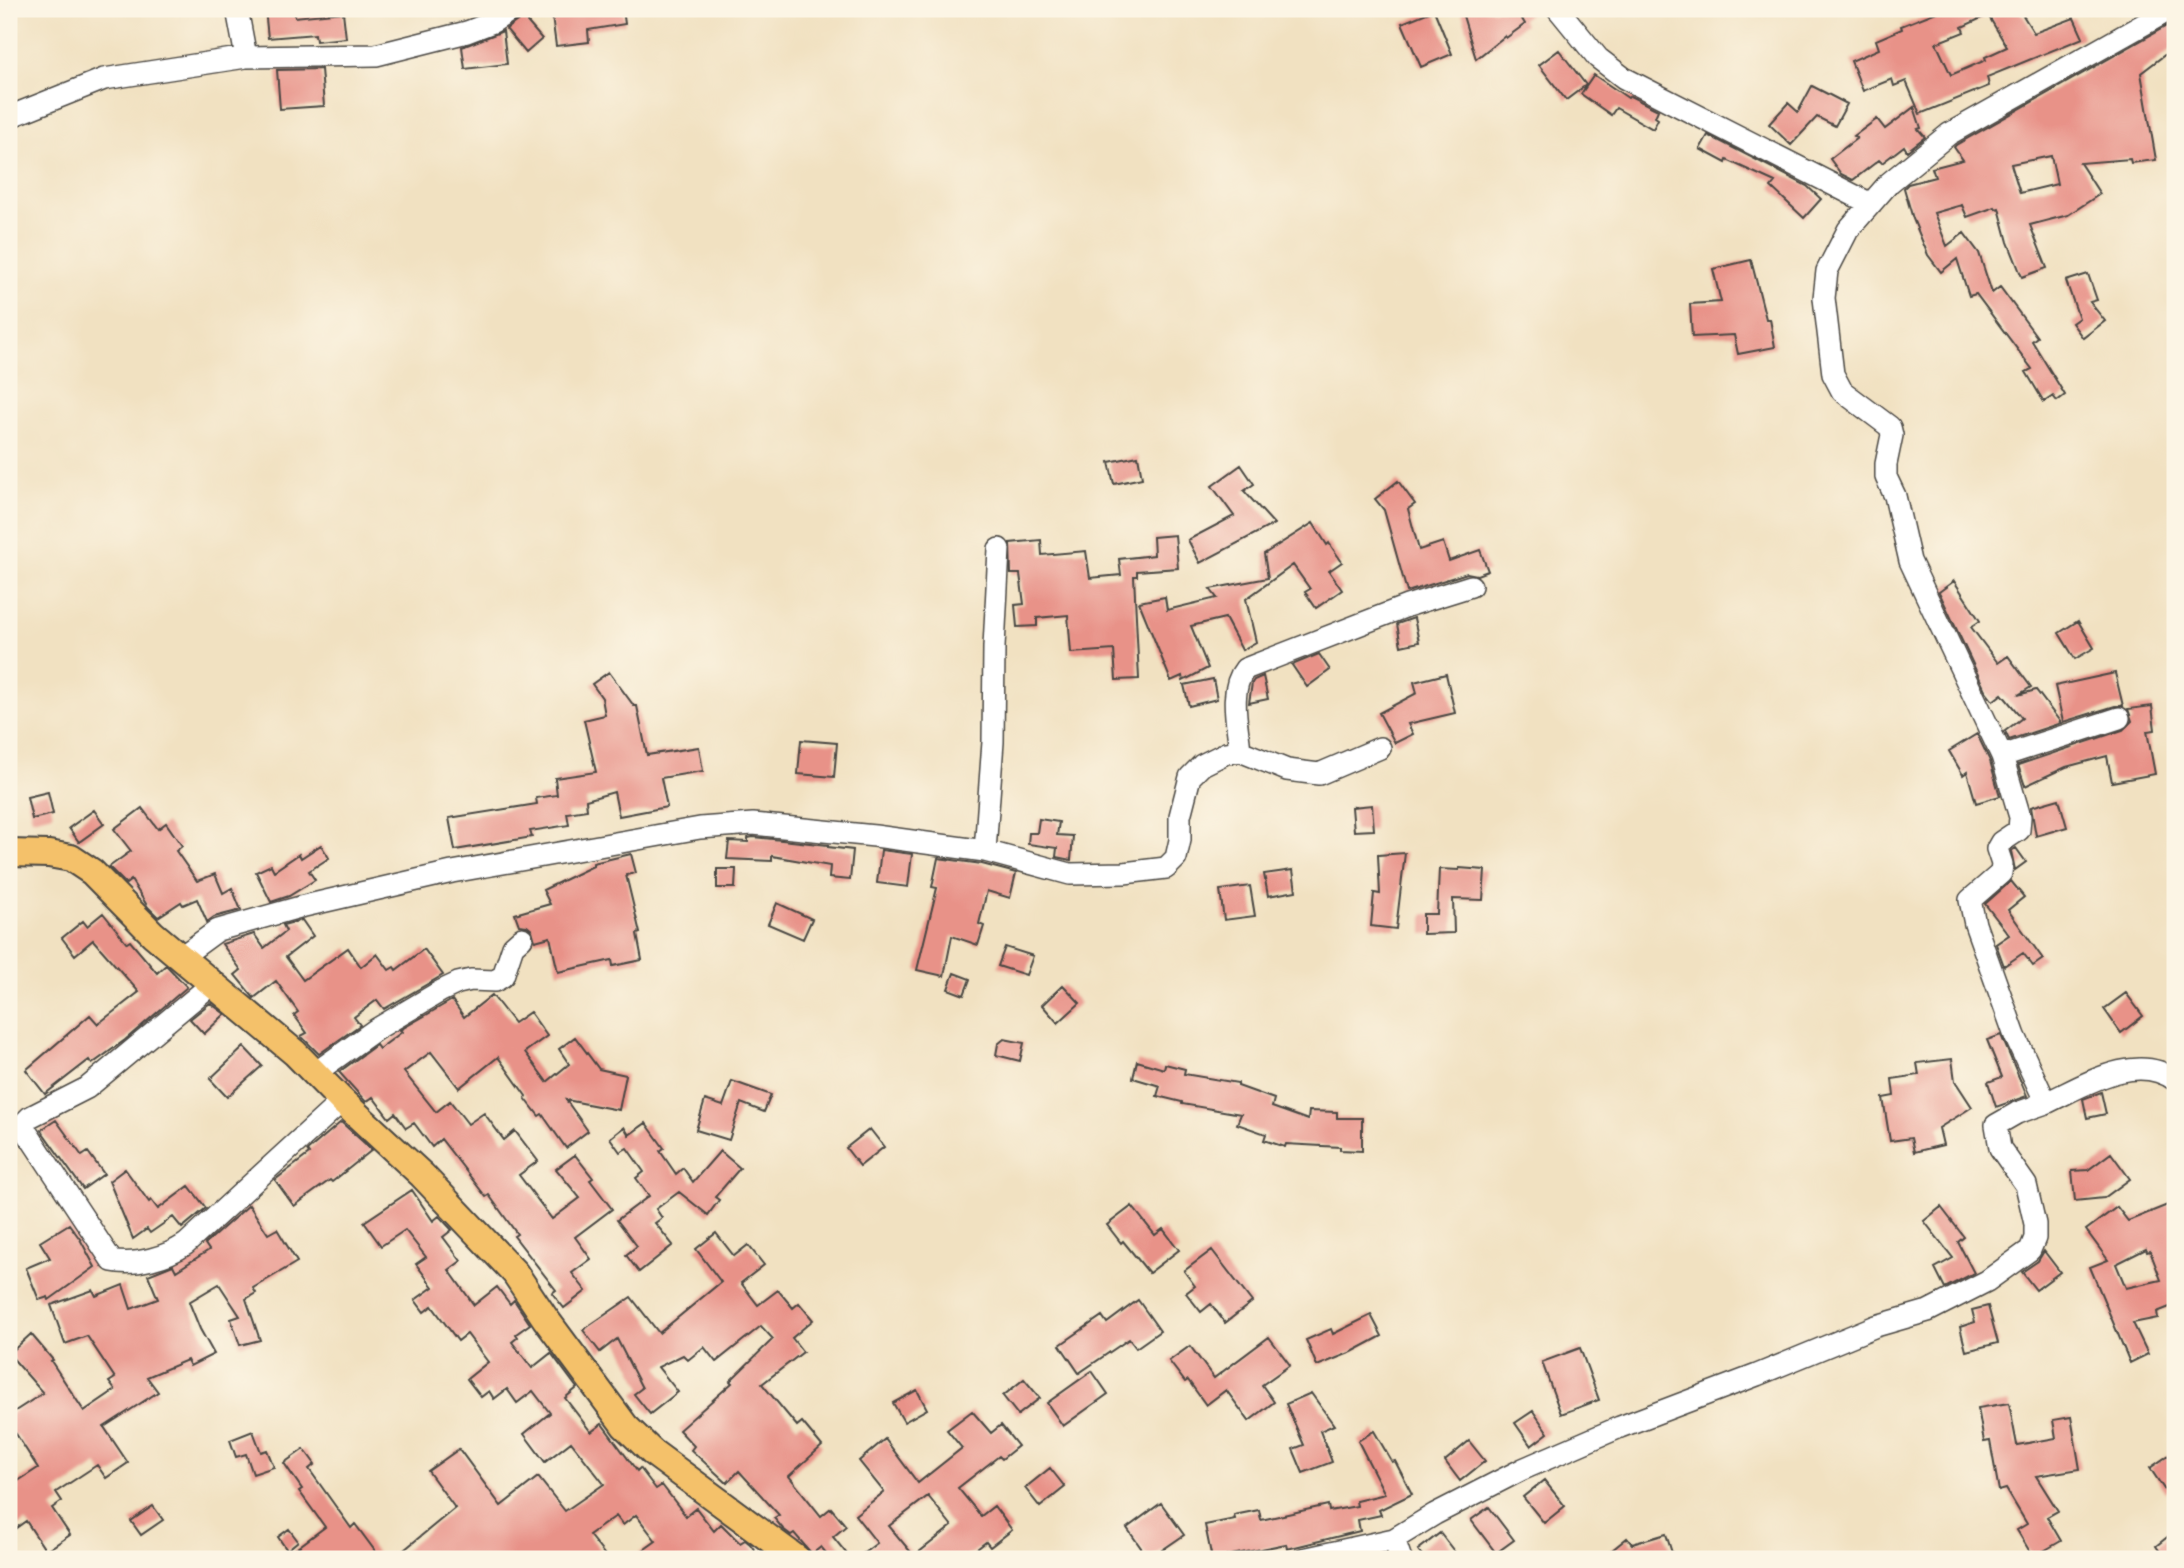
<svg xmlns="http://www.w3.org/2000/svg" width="2184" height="1568" font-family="Caveat,sans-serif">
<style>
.building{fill:#e89288;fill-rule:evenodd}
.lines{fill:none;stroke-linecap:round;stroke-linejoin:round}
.minor-casing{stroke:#494642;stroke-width:24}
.major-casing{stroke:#494642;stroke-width:30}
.minor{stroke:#fff;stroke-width:21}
.major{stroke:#f4c16b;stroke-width:26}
</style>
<rect width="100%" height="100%" fill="#fcf5e5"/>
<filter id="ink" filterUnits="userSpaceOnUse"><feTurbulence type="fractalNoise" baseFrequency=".0143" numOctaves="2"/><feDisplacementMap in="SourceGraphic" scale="14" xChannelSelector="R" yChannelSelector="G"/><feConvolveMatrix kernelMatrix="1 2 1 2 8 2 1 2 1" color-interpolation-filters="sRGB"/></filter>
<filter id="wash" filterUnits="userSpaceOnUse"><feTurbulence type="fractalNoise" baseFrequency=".00686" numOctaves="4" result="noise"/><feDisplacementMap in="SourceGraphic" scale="28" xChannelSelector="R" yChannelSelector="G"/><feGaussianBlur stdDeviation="1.57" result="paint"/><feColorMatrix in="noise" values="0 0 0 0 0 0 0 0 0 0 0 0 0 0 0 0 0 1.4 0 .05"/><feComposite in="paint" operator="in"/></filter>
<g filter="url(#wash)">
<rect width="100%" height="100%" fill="#f1e1c1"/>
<g id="blocks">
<!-- building -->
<path class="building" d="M265,9h29l1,8 48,-5 3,26 -30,3 -1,-7 -47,4z
M551,9h72l2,15 -37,6 1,12 -33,4z
M1461,9h75l-14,10 3,5 -19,14 -1,-2 -29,23z
M1944,9h75l15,24 40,-15 9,20 -96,39 2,9 -69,28 -14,-33 -12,5 -2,-7 -29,12 -12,-30 28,-12 -3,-9 26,-11 -1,-3zM1988,15l19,32 -22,10 1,3 -35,15 -15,-32 28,-11 -2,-5z
M1434,10l18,44 -31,13 -19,-44z
M523,17l19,22 -16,14 -20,-24z
M2172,23l3,4v20l-34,26 15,87 -25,3 -1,-4 -50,4 20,31 -32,21 -38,10 17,43 -25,9 -14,-35 -9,-34 -3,1 -1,-2 -28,10 -5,-12 -28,8 13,33 17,-13 15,20 13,40 8,-6 37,50 -5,4 33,54 -8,6 -4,-5 -9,6 -18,-30 6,-3 -56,-75 -7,2 -12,-37 -16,13 -13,-17 -15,-36 -9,-31 4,-4 27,-7 -3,-9 31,-8 -9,-13 2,-2zM2051,156l6,28 -37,9 -9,-29z
M503,31l4,33 -42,5 -3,-22z
M1559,50l27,35 -20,15 -27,-35z
M321,69l3,37 -44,3 -3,-39z
M1594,75l34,23 2,-2 28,14 -3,7 3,2 -5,10 -37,-21 -5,7 -30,-21z
M1812,86l35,18 -12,22 -18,-9 -26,28 -22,-21 19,-21 10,9z
M1914,107l7,21 -3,1 7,8 -18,14 -3,-5 -22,17 -3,-3 -26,20 -12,-6 -11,-15 27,-21 -3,-2 23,-17 8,10z
M1708,135l99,51 14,13 -17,19 -33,-31 4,-5 -48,-22 -1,3 -26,-14z
M1751,260l15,59h4l5,28 -37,7 -4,-19 -42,2 -2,-33 31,-2 -8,-33z
M2088,274l9,26 -7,2 15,19 -22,17 -11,-15 7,-5 -13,-37z
M1138,456l4,22 -28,6 -5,-22z
M1241,465l13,19 -10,7 30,33 -74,39 -12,-23 46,-24 -22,-30z
M1398,481l17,23 -7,5 11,41 24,-8 6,19 31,-11 8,21 -11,4 -10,-2 -60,19 -23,-82 -9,-11z
M1313,523l14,22 2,-2 13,19 -13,9 13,19 -26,18 -11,-16 5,-3 -17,-24 -47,34 10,43 -14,8 -17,-32 -34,8 17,42 -25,13 -1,-5 -11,5 -32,-79 26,-5 2,13 50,-12 -7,-9 58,-11 -4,-24z
M1175,535l3,33 -41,3v5h-3l5,103 -23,1 -2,-30 -43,3 -3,-38 -31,3v8l-20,1 -2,-22 9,-1 -4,-30h-9l-1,-31 31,-3 1,15 44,-4 4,27 31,-3 -2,-16 35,-4 -1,-18z
M1954,581l26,40 -9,6 27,36 10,-7 23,31 -13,8 18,-5 25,33 -52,17 -4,-9 17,-13 -20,-24 -9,7 -7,-9 -47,-100z
M1414,618l5,24 -18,4 -4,-22z
M2078,621l16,27 -19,11 -16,-26z
M1319,654l11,16 -23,17 -15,-22z
M609,672l25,34h3l10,49 52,-8 4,24 -42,7 6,29 -48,9 -5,-24 -28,8 1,10 -20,3 2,12 -39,6 2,6 -77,13 -6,-32 88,-14 -1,-6 21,-3 -2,-17 41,-6 -12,-52 21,-5 -3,-17 -10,-14z
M2115,673l8,33h-8l-52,16 -8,-36z
M1446,674l9,39 -47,11 5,10 -18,9 -16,-30 38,-20 -3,-11z
M1263,676l5,23 -19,4 3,-20 2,-3z
M1213,679l4,20 -28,7 -5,-21z
M2152,706l3,24 -8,1 8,43 -43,8 -5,-26 -41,11 -41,19 -7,-21 105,-35 9,-9 -4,-12z
M1977,734l13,27 10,35 -24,7 -9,-31 -4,3 -14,-24z
M801,740l36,3 -3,34 -36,-3z
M48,792l5,22 -21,5 -5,-22z
M2059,799l8,28 -31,9 -5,-29z
M1372,805l2,25 -20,1 -2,-24z
M142,808l16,21 8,-6 16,23 -6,5 21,30 18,-7 8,19 9,-5 9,22 -27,7 -7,5 -10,-23 -14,6 -2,-3 -23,15 -10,-10 -17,-27 -5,4 -17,-17 22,-16 -17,-22z
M94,810l10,14 -25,18 -10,-14z
M1039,819l20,3 -2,13 16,1 -2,24 -15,-3 1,-9 -29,-4 1,-11h8z
M753,837l75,8v2l25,3 -3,30 -21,-2 1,-12 -58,-10v5l-45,-2 2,-18 19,1v-4z
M321,845l8,13 -20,13 6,9 -26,16 -18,6 -15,-30 15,-7 3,6 25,-17 2,4z
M2016,848l10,14 -11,8 -4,-19z
M881,850l31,4 -4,33 -31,-4z
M1405,853l-9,76 -25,-3 3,-33 6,1 -2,-39z
M631,854l5,19 -10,2 14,58 -3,1 5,26 -29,6 -1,-6 -54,12 -8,-35 -15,4 -3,-11 -5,-4 -8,-1 -4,-11 35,-10 -7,-14 50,-24v-3z
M938,858l44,6 34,9 -6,25 -23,-7 -8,33 5,2 -6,19 -26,-9 -8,40 -27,-6 20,-82 -5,-1z
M1459,868l26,2 -2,30 -30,-1 1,34 -31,1v-20h14l2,-45 20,1z
M717,869h19l-1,19h-18z
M1293,870l3,21 -28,5 -4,-22z
M2011,881l13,16 -16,13 35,49 -10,7 -10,-13 -19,13 -8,-22 13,-9 -24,-31z
M1250,886l5,30 -31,4 -4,-30z
M777,903l35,16 -9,20 -35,-15z
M103,913l24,30 3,-2 27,32 9,-8 21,22 -62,53 -33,24 -3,-4 -44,34 -19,-24 64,-55 8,9 41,-32 -46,-52 -18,15 -13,-17 21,-17 4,5z
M302,920l11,16 -27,21 17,23 45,-32 13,19 16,-13 12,16 5,-3 2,3 28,-21 19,26 -59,34 -7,-9 -23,17 6,8 -41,29 -18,-18 6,-3 -13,-18 4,-3 -22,-31 -22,17 -19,-23 6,-5 -19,-26 32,-10 10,14 22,-17 -3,-6z
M1005,947l28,9 -7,19 -28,-9z
M954,973l16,6 -6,16 -16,-6z
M1063,985l17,18 -22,20 -16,-18z
M2126,993l17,23 -22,17 -17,-24z
M492,995l22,28 16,-11 17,24 -22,16 22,30 22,-18 -10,-15 16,-12 24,32 27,6 -7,35 -53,-10 22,31 -22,17 -24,-34 -3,2 -14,-18 1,-2 -28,-39 -39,31 -28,-36 -27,20 32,40 14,-11 18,23 16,-11 20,27 11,-9 23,30 -19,14 33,44 28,-21 -24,-29 19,-14 18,23 -3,2 22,29 -37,28 16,22 -19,14 14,18 -22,17 -12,-15 4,-3 -42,-54 3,-2 -28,-39 -3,2 -45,-58 -9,8 -18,-24 -8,5 -11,-15 -6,5 -16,-21 -7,5 -27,-30 37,-27 3,4 23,-17 -2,-2 47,-27 5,-3 12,17z
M210,1003l15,11 -21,20 -14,-15z
M2001,1035l26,61 -31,11 -8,-25 14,-5 -15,-37z
M1004,1039l20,4 -4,18 -24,-6 2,-11z
M244,1047l18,19 -35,31 -17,-18z
M1952,1059l3,22 17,26 -33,21 4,17 -29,7 -3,-14 -21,3 -7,-43 11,-2 -2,-17 27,-4 -2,-12z
M1137,1061l27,8 1,-5 20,5 -1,5 54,9v3l36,13 -2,8 36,13 1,-9 28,1v6h25v33l-22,-1v-3l-54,-3 -1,3 -21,-7 2,-6 -29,-10 4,-10 -59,-10v-2l-25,-6 3,-10 -27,-8z
M732,1081l39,14 -7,17 -23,-9 -12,37 -33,-10 9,-30 18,6z
M2101,1092l5,22 -19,4 -4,-19z
M56,1120l26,36 6,-4 16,22 -21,15 -42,-59z
M341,1122l31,28 -40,32 -2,-2 -36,26 -19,-26 34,-26 -2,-3z
M646,1123l18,25 -4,3 16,23 7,-6 10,14 27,-31 20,17 -25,29 4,3 -11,15 -29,-23 -23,17 6,9 -7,5 18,22 -34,27 -13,-17 11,-9 -20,-26 32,-24 -13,-18 8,-6 -17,-24 -7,4 -10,-14 14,-11 5,8z
M870,1129l14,18 -24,19 -14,-18z
M2111,1153l19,26 -26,19 -29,3 -3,-30 16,-1z
M125,1169l24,33 2,-2 7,9 31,-23 17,22 -24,20 -9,-11 -23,16 -3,-4 -14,10 -24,-58z
M412,1190l21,31 6,-5 13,14 -9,7 18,24 -12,9 25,35 23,-18 13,17 4,-4 16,24 -14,10 2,3 -6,5 20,26 19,-15 26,35 -12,10 26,34 11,-8 35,47 3,-3 16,21 6,-4 24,31 10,-8 18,23 7,-7 19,19 5,-3 5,4 11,15h-130l25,-18 -20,-26 -13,10 -7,-9 -27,19 19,24h-215l62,-51 -27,-37 31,-22 42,57 37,-29 27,34 39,-27 -33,-42 -26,20 -21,-28 26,-21 -17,-22 -16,12 -10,-14 -13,10 -5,-8 -8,6 -14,-18 21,-17 -21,-28 -9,7 -26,-35 -8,6 -9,-12 18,-13 -17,-23 10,-7 -21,-27 -24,16 -17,-24z
M2175,1202v111l-3,-7 -15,6 1,6 -25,5 15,31 -18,9 -40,-96 18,-7 -22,-30 31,-23 11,14zM2146,1249l1,3 3,-1 11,29 -35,8 -10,-24z
M249,1205l19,29 9,-5 20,33 -44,26 3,5 -10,6 14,41 -20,5 -9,-26 9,-3 -21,-32 -30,18 11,27 14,25 -24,12 -3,-6 -40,17 11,15 -54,35 24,36 -22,15 -9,-13 -41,27 6,9 -10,7 18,27 -24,16 -20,-30 -17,12v-38l9,-6 -3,-6 23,-15 -22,-34 -7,5v-24l34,-22 -34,-39 22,-20 22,26 -2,1 33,50 31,-21 -6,-8 6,-4 -28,-42 -22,8 -14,-39 42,-15 3,6 27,-11 8,24 27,-10 -10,-24 25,-10 3,6 33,-21 -4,-6z
M1132,1206l23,29 8,-6 16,21 -30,23 -26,-32 -2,2 -14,-18z
M1941,1207l23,30 -6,5 16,31 -29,15 -10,-20 18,-10 -29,-37z
M69,1224l11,15 15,28 -46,33 -1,-3 -9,3 -13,-32 24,-10 -10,-16z
M716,1233l18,23 14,-11 16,20 -23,18 17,22 20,-15 15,18 6,-5 14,17 -21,18 11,14 -41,32 35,42 5,-4 20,24 -33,30 32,40 10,-8 15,18 -13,11 18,22h-20l-10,-12 -9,7 -18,-21 -3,2 -8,-6 -9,-11 5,-3 -40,-44 -12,12 -36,-33 3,-4 -15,-16 53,-47 -2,-2 43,-42 -12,-13 -45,36 -12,-15 -16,13 -5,-5 -25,12 20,25 -28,22 -16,-20 8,-6 -25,-49 -17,13 -17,-22 48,-33 28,36 62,-51 -25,-33z
M1212,1250l40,52 -27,21 -14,-19 -10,8 -15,-19 9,-7 -11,-15z
M2044,1251l16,21 -24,18 -14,-18 16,-11z
M1138,1300l22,31 -24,17 -7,-9 -50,34 -19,-28 42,-29 5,7z
M1988,1306l10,37 -32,8 -6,-24 15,-5 -3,-12z
M1371,1315l11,21 -30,16 -35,14 -11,-26 25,-11 2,5z
M1269,1337l21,28 -28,20 12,17 -25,19 -23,-31 -20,15 -18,-25 -3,2 -16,-21 21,-15 24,32z
M1580,1348l19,52 -38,14 -19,-52z
M1092,1371l16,23 -45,32 -16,-23z
M1024,1379l16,19 -22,17 -15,-19z
M917,1390l10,19 -23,13 -11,-19z
M1311,1393l23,32 -14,6 12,31 -29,11 -10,-24 11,-4 -18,-41z
M2009,1403l8,42 39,-7 -3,-18 18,-3 9,52 -44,7 22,35 -11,6 14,24 -28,16 -16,-27 10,-6 -21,-35 -7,2 -9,-50 -6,1 -6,-34z
M972,1411l19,22 10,-8 17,21 -16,13 -3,-3 -41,32 23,28 13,-10 18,24 -22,17 -4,-5 -22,17h-108l21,-16 -22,-28 29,-23 -25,-31 26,-22 33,44 44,-35 -15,-18zM928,1496l24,30 -38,30 -25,-30z
M1533,1411l15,22 -17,13 -16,-23z
M253,1431l8,21 6,-2 7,17 -21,7 -7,-20 -10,3 -6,-17z
M1374,1431l18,31 3,-1 17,33 -33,16 2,5 -23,5 2,11 -73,18 -1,-5 -74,15 -7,-34 30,-6 -1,-4 25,-5 2,10 67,-15 1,6 28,-5 -1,-5 29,-7 -27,-53z
M1469,1441l16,20 -25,20 -15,-20z
M304,1449l11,15 -6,5 42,59 4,-4 26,35h-82l-6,-8 32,-24 -26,-36 3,-2 -18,-26z
M2175,1451v35l-9,6 -16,-24z
M1050,1468l15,19 -25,20 -15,-19z
M1544,1480l21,26 -21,17 -21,-26z
M1161,1503l23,32 -35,24 -22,-31z
M153,1506l10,14 -22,15 -10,-14z
M1489,1507l25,33 -18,13 -25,-33z
M289,1529l9,12 -11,9 -9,-13z
M2175,1531v28h-10l-9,-13z
M1440,1533l20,26h-35l-7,-9z
M1666,1534l7,22 -10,3h-62l26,-21 5,6z"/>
</g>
</g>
<g filter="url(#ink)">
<use href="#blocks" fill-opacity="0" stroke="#494642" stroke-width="2"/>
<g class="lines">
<defs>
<path id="minor" d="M237,9l9,48
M1558,9l40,49 26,20 247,126
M9,117l95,-38 142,-22 130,-2 91,-23 26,-10 20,-13
M1240,751c-2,-25 -12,-61 5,-82l162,-63 64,-20
M2002,756l117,-38
M985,851l8,-109 1,-95 5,-98
M181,957l37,-27 82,-23 152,-35 248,-44 53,-4 122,12 110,15 85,23 54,-1 42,-5 10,-10 4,-18v-24l10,-39 12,-12 24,-12 14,-2 47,19 32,4 61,-26
M212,984l-125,104 -57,29 -8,8 90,136c23,5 55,-4 74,-17l156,-143
M315,1073l60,-43 66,-39 17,-8 13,-3 24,1 8,-5 10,-30 9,-8
M2046,1103c37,-17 90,-52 129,-23
M1394,1539l7,20
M1303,1559l91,-20 41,-25 88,-45 97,-42 137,-52 119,-49 52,-15 59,-30 43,-31 5,-12v-14l-9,-39 -26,-37 -4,-23 21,-12 29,-10 -31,-67 -40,-112 -5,-24 31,-27 1,-9 -5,-15 4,-7 18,-12 1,-13 -18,-61 -92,-195 -15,-65 -9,-19v-13l6,-29 -2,-8 -48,-36 -9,-17 -9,-76 3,-27 21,-41 41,-47 60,-49 222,-125"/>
<path id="major" d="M9,853l40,1 22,4 21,14 61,62 142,119 47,48 80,74 93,98 30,45 80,108 27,26 145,107"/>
</defs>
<!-- minor casing -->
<use href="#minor" class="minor-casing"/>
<!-- major casing -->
<use href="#major" class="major-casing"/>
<!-- minor -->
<use href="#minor" class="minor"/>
<!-- major -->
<use href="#major" class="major"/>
</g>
</g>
<!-- margin -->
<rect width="2184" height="1568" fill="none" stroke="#fcf5e5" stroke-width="35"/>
</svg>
